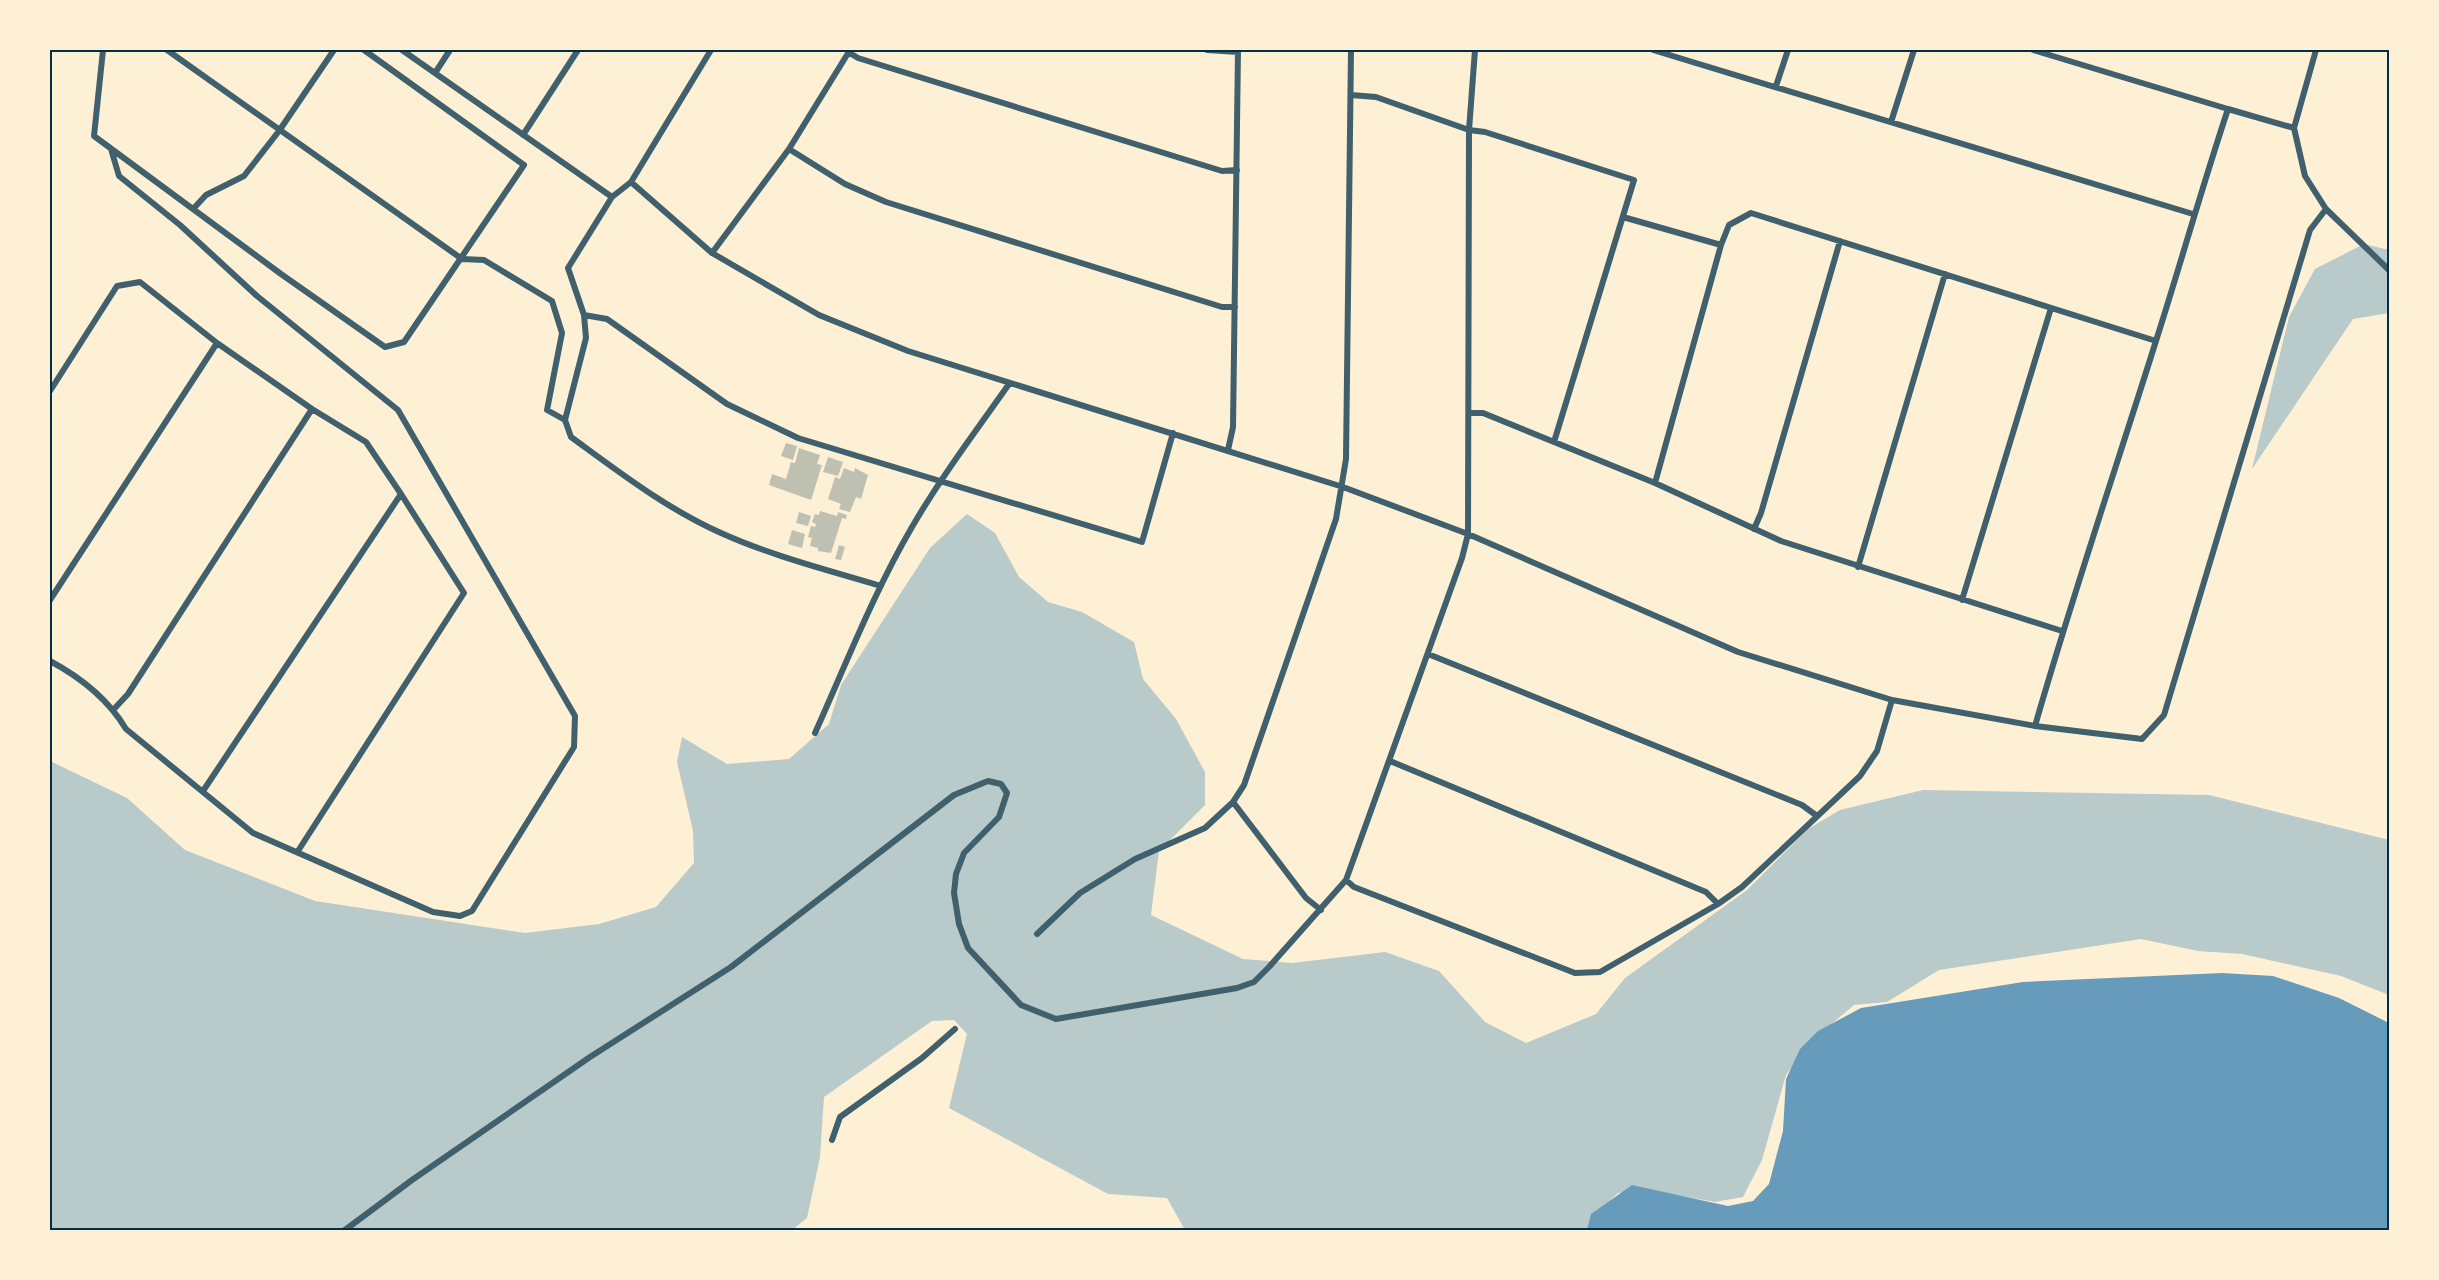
<svg xmlns="http://www.w3.org/2000/svg" width="2439" height="1280" font-family="'DejaVu Sans',sans-serif">
<style>
.green{fill:#b9caca}
.water{fill:#669bbc}
.building{fill:#bec0b2}
.lines{fill:none;stroke-linecap:round;stroke-linejoin:round}
.minor{stroke:#3f606c;stroke-width:6}
.neatline{fill:none;stroke:#003049;stroke-width:2}
</style>
<rect width="100%" height="100%" fill="#fdf0d5"/>
<!-- green -->
<path class="green" d="M2364,244l25,6v63l-36,6 -101,150 37,-152 26,-48z
M967,514l28,19 24,44 29,25 34,10 52,30 9,37 33,40 29,53v33l-46,46 -8,64 92,44 49,4 93,-11 54,19 46,51 41,21 70,-29 29,-36 122,-88 61,-61 32,-19 83,-20 286,5 180,45v155l-48,-19 -99,-22 -44,-3 -57,-12 -202,31 -52,32 -33,3 -46,39 -22,31 -24,85 -19,37 -28,5 -65,-12 -32,3 -26,24 -4,13h-403l-18,-32 -59,-4 -159,-86 18,-74 -13,-14 -22,1 -108,76 -4,60 -13,61 -15,12h-742v-469l77,37 58,52 130,51 210,32 74,-9 57,-17 38,-44 -1,-32 -16,-69 5,-25 45,27 62,-5 40,-35 12,-39 89,-137z"/>
<!-- water -->
<path class="water" d="M2222,973l51,3 66,22 50,25v207h-802l4,-16 41,-29 96,21 25,-5 16,-17 14,-53 3,-52 14,-30 18,-18 43,-23 162,-26z"/>
<!-- building -->
<path class="building" d="M786,443l11,3 -4,14 -12,-4z
M799,448l21,7 -3,9 5,1 -11,35 -42,-15 3,-11 14,5 5,-17 4,1z
M828,457l15,5 -5,14 -15,-4z
M844,468l10,4 1,-4 13,7 -7,24 -5,-2 -6,15 -11,-3 2,-5 -13,-5 7,-22 5,2z
M820,511l17,5 1,-4 9,3 -1,4 -4,-1 -11,35 -13,-2v-3l-8,-2 2,-8 -4,-1 3,-11 4,1 1,-3 -4,-2 3,-8 4,1z
M799,512l12,4 -3,10 -12,-3z
M792,530l13,4 -3,14 -14,-4z
M839,545l6,2 -4,13 -6,-1z"/>
<g class="lines">
<!-- minor -->
<path class="minor" d="M103,50l-9,86 187,138 104,73 19,-5 120,-177 -160,-115
M167,50l295,209 22,1 68,41 10,32 -15,77 18,10 6,17c48,35 96,72 150,96 51,23 107,37 160,53
M402,50l210,147
M1207,50l31,2
M1653,50l540,164
M2033,50l195,59
M2316,50l-22,78 11,48 21,33 64,62
M848,52l10,6 364,113 15,-1
M435,73l15,-23
M1776,86l12,-36
M1351,95l25,2 93,33 16,2 149,48 -80,262
M1891,122l23,-72
M523,135l55,-85
M789,149l56,35 41,18 336,105h13
M631,182l81,71 107,62 89,36 435,136 125,47 270,118 154,48 143,26 107,13 22,-24 146,-485 16,-21
M194,208l12,-13 38,-19 35,-45 55,-81
M1623,217l98,28
M712,253l77,-104 61,-99
M584,315l23,4 120,85 71,34 344,104 31,-109
M50,391l67,-105 23,-4 77,61
M1469,413h14l172,70 126,58 281,90
M565,420l21,-82 -2,-23 -16,-47 44,-71 19,-15 80,-132
M1228,450l5,-23 5,-377
M1655,483l66,-238 8,-20 22,-12 405,128
M1754,529l7,-16 79,-272
M1858,567l87,-293
M50,600l167,-257 95,66
M1962,600l89,-292
M1428,654l374,151 15,11
M50,661c30,16 58,38 76,68l127,104 180,79 27,4 12,-5 102,-164 1,-31 -177,-306 -141,-114 -77,-71 -61,-49 -8,-27
M114,709l14,-15 184,-285 54,33 35,52 -198,297
M2035,726c37,-129 80,-255 120,-382 25,-78 47,-157 73,-235l66,19
M815,733c31,-69 59,-141 97,-206 29,-50 64,-96 97,-143
M1390,761l316,131 12,12
M1233,802l73,96 15,12
M298,851l166,-258 -63,-99
M1346,880l8,7 221,86 25,-1 118,-68 24,-17 118,-111 17,-25 15,-51
M1037,934l43,-41 55,-34 70,-31 28,-26 11,-17 92,-266 10,-60 5,-409
M832,1140l8,-23 82,-59 33,-29
M345,1230l67,-50 178,-123 141,-90 223,-172 34,-14 13,3 6,9 -8,24 -35,36 -8,21 -2,19 5,31 9,24 53,57 35,14 181,-31 17,-6 15,-15 77,-87 116,-322 6,-24 1,-404 6,-80"/>
</g>
<!-- border -->
<rect width="2439" height="1280" fill="none" stroke="#fdf0d5" stroke-width="102"/>
<rect x="51" y="51" width="2337" height="1178" class="neatline"/>
</svg>
